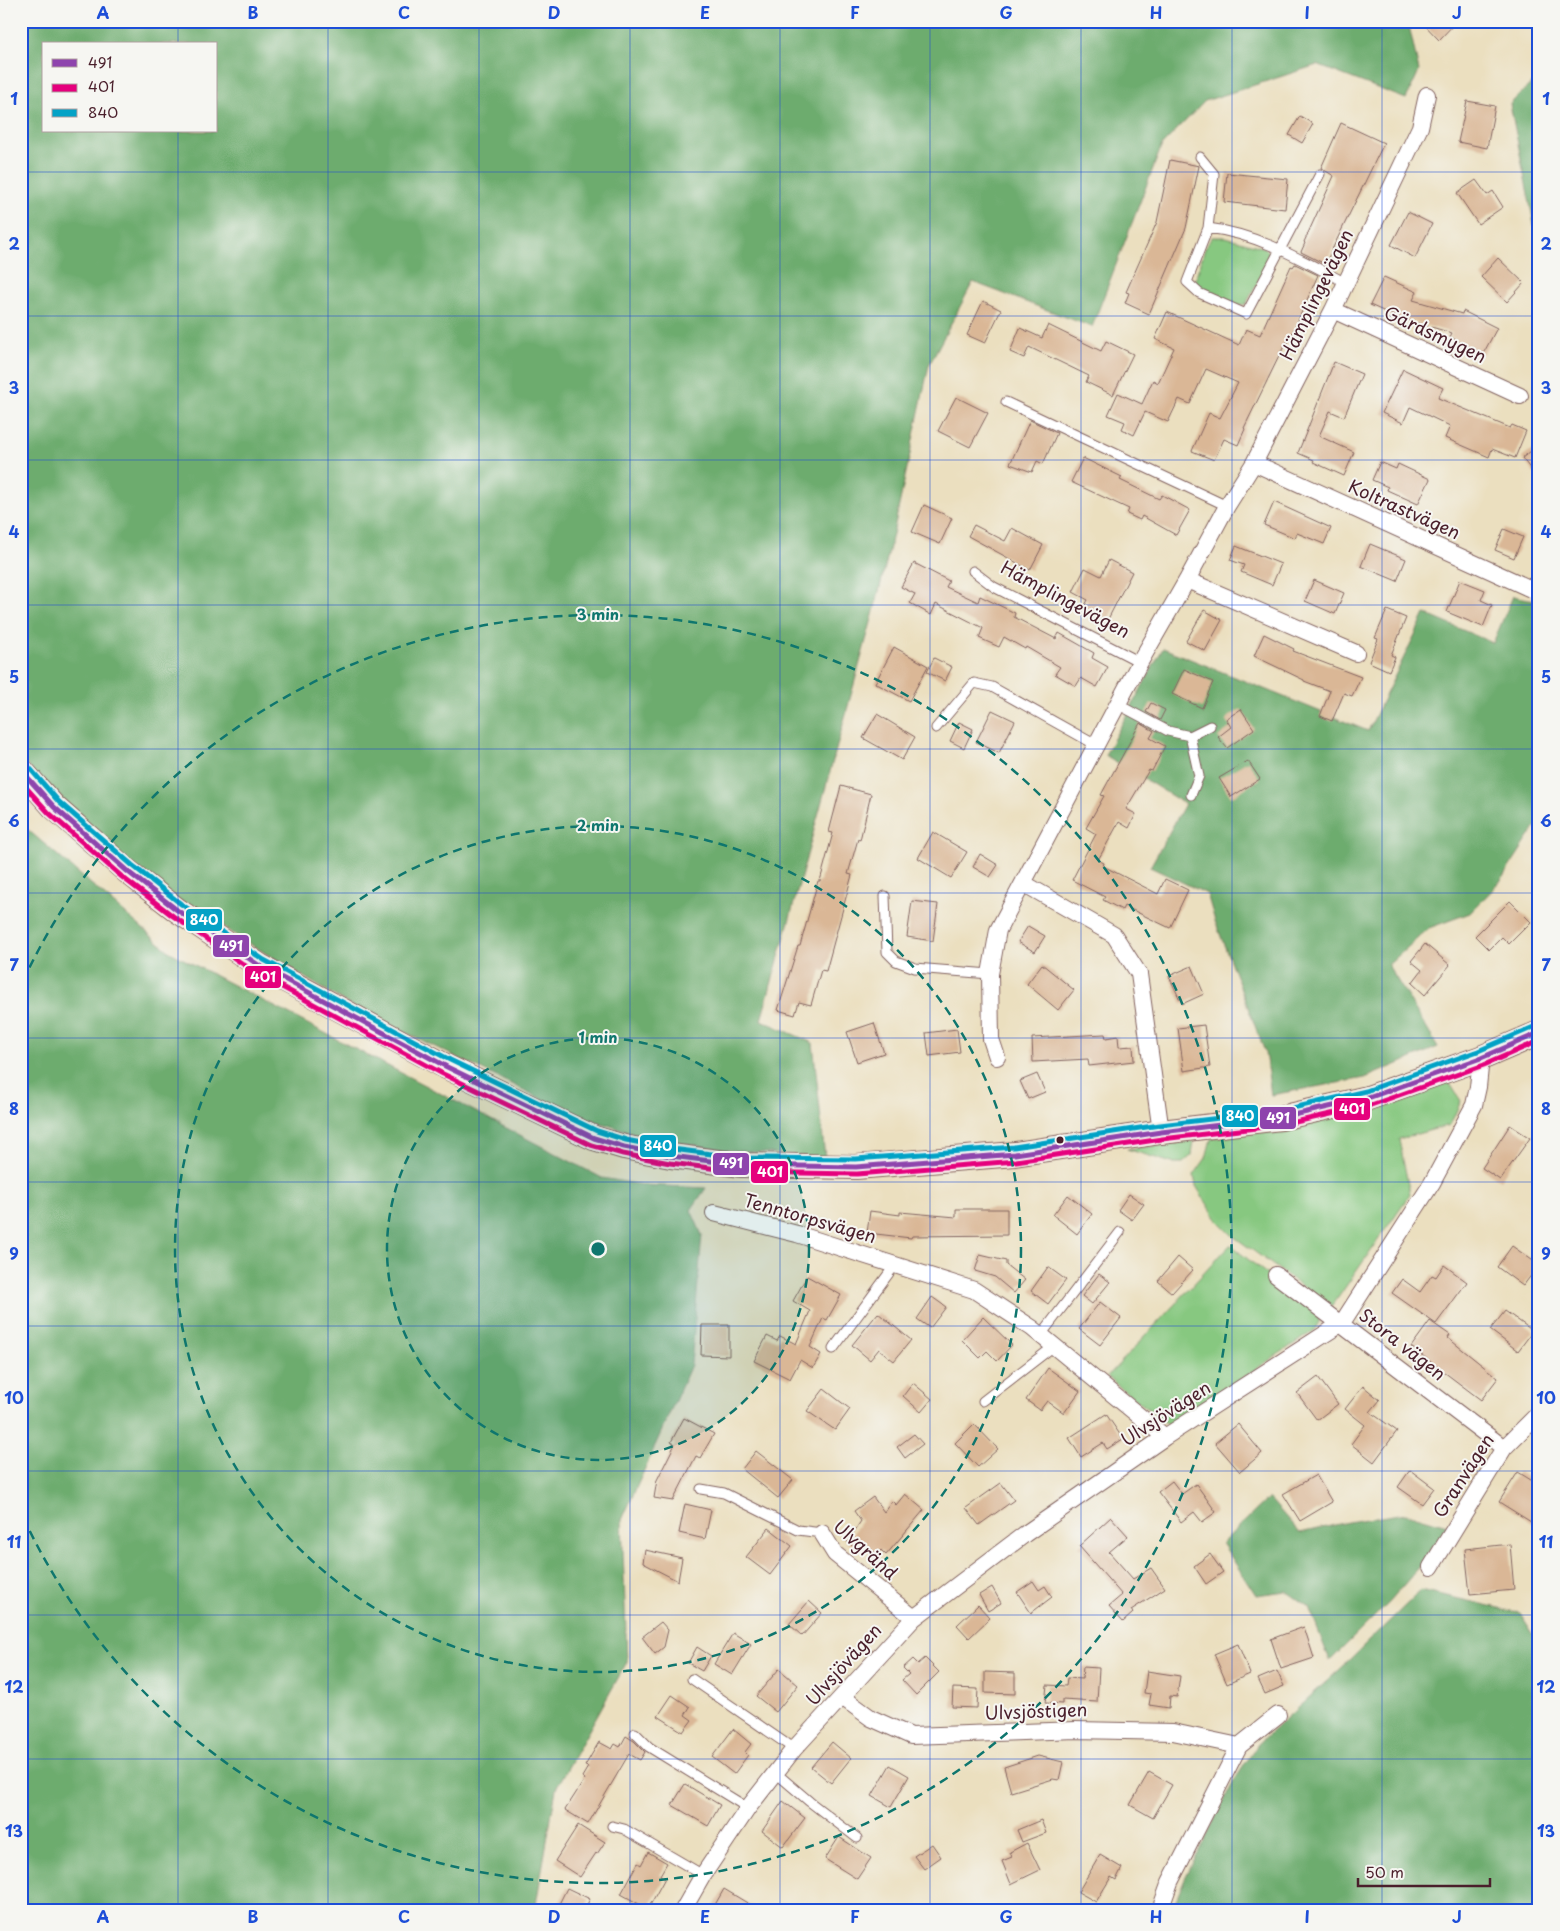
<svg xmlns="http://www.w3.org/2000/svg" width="1560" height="1931" font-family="'Playpen Sans',sans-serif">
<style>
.green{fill:#87c880;stroke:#687456}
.forest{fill:#6dac6e;stroke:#5c664c;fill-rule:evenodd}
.building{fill:#dab796}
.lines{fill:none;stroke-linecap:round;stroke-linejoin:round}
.service-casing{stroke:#82625f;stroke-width:11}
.minor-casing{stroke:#82625f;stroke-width:18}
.secondary-casing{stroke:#82625f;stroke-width:26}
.service{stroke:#fff;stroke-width:9}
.minor{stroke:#fff;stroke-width:16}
.secondary{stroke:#fde4d0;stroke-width:24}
.bus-1-casing{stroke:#f6f6f2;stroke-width:9}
.bus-2-casing{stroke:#f6f6f2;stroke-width:9}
.bus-3-casing{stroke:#f6f6f2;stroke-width:9}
.bus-1{stroke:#8e44ad;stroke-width:5}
.bus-2{stroke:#e5007d;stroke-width:5}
.bus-3{stroke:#04a2c6;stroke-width:5}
.grid{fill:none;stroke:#1d4ed8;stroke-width:1;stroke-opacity:0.55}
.ring{fill:none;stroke:#0f766e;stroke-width:2.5;stroke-dasharray:9 6}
.bus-dot{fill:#4a1f2b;stroke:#f6f6f2;stroke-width:2}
.labels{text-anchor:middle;stroke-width:4;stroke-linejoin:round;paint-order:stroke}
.street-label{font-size:18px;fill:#4a1f2b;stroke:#f6f6f2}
.centre{fill:#0f766e;stroke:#f6f6f2;stroke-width:2.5}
.ring-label{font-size:15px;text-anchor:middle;font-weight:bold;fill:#0f766e;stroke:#f6f6f2;stroke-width:4;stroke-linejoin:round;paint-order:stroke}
.line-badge{stroke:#f6f6f2;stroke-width:2}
.badge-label{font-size:14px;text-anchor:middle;font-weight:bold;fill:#fff}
.neatline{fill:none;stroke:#1d4ed8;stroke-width:2}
.grid-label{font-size:16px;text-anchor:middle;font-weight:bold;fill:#1d4ed8}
</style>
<rect width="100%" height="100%" fill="#f6f6f2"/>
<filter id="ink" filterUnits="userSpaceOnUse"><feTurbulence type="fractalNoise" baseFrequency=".02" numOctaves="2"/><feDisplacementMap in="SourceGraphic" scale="10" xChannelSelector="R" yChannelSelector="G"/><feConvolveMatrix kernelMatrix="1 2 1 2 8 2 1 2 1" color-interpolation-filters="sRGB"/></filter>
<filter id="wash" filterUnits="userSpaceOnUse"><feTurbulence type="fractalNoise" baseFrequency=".0096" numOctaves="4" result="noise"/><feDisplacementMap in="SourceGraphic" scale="20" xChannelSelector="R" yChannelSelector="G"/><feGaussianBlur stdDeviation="1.12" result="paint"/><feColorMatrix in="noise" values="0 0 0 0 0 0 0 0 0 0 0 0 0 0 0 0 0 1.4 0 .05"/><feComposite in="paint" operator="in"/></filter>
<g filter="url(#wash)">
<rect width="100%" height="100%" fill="#ebdfbf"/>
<!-- green -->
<path class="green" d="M1212,237h14l39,11 4,4v9l-23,43 -7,1 -38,-14 -6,-10 10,-33z
M1447,1079l14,22 -11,24 -51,14 11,55 -77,111 -4,1 -96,-70 -15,-15 -22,-35 -2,-11 12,-17 5,-19 150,-26z
M1194,1141l-2,14 -9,8h-11l-45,-14z
M1230,1245l89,70v8l-4,7 -145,96 -63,-49z"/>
<!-- forest -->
<path class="forest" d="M21,21h1387l11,50 -13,28 -89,-34 -112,36 -43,44 -70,182 -119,-45 -44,83 -38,178 -18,72 -87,317 -25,88 52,23 12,115 -107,-9 -71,-12 -72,-22 -222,-108 -189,-116 -103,-85 -40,-48zM44,44h172v87h-172z
M1539,76v173l-29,-145z
M1513,596l26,5v221l-40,61 -29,30 -41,15 -41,37 50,82 -73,31 -94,17 -6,-43 -50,-131 -8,-27 -57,-27 35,-63 -80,-49 58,-107 205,83 57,-117 68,29z
M21,821l6,8 143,123 432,226 41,7 63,3 -15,22 11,25 -11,130 -69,155 5,142 -71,127 -21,121h-514z
M1269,1498l31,35 48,-11 58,-9 41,12 -24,38 -36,41 -57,57 -21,-54 -23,-16 -30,4 -34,-52z
M1421,1590l99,23 19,30v267h-367l13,-32 49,-97 24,-37 92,-84z"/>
<g id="blocks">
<!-- building -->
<path class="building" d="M1421,21h36l-18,19z
M1467,101l28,5 -8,42 -29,-6z
M1300,116l13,8 -11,19 -13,-8z
M1341,123l43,20 -59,121 -24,-12 4,-9 -1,-1 30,-66 -13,-8z
M1170,160l29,6 -13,62 -37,86 -24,-11 4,-10 -3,-1 31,-70z
M1227,173l61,6 -3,30 -61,-7z
M1476,180l11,15 6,-4 10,16 -25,17 -21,-31z
M1408,212l24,12 -17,34 -24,-13z
M1498,258l26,25 -17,19 -26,-25z
M1295,264l23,11 -30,68 -2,-1 -42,86 1,1 -7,16 -14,-6 -10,21 -22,-9 17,-38 11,5 18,-35 -32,-14 -16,35 -11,-5 -11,23 -23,-10 -11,23 -12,-6 3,-7 -17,-7 10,-22 24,11 11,-24 5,3 16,-35 -19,-9 12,-27 72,33 7,-16 14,6 31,-69 2,1z
M1384,277l33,15 -4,8 49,14 1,-3 34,17 -14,26 -33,-17 2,-4 -48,-14 -1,1 -33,-15z
M983,301l18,9 -16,33 -18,-8z
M1048,325l53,26 5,-10 27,13 -20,41 -27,-13 3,-6 -60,-29 -5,11 -14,-6 10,-24 22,10z
M1334,362l28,12 -18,43 -14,-6 -11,25 35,16 -10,24 -31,-14 1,-2 -16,-7z
M1403,369l40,19 -5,10 72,30 2,-3 14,6 -11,27 -23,-9 -3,8 -44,-19 5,-12 -40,-19 -7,16 -21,-10z
M956,397l32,16 -18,34 -32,-16z
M1030,420l27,13 -14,31 -6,-3 -5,11 -22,-8z
M1539,445v35l-17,-22z
M1083,458l39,19 -2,3 39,19 3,-4 28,15 -14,25 -34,-19 -2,4 -13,-6 2,-5 -58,-27z
M1380,462l16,7 2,-5 32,15 -12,25 -31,-14 1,-3 -16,-7z
M1274,502l57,26 -7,16 -27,-11 -2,5 -31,-13z
M924,505l28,13 -12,26 -28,-12z
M974,525l31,16 7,-13 31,17 -13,25 -62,-34z
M1504,529l19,8 -9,21 -19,-8z
M1370,544l36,15 -9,22 -36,-15z
M1236,546l45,18 -9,21 -31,-13 3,-7 -14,-5z
M1109,560l23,12 -27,53 -24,-13 7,-12 -15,-8 12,-24 16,8z
M914,563l35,18 -3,6 32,15 2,-6 35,17 -1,4 42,22 3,-6 35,20 -2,5 16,9 -11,20 -16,-9 -5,8 -21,-12 5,-7 -34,-20 -1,2 -21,-12 -5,10 -20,-9 4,-10 -47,-24 -5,11 -21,-12 5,-9 -14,-7z
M1314,580l30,13 -9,21 -30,-13z
M1460,580l25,10 -4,10 11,5 -9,22 -36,-15z
M1204,610l18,10 -17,31 -19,-10z
M1387,610l19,8 -15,37 4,2 -6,14 -20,-9 9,-23 -3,-1z
M1264,634l30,15 -1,2 68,26 -9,19 -8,-3 -12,28 -12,-5 10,-25 -26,-10v-1l-50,-24z
M894,647l34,19 -19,35 -34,-18z
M934,658l18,9 -7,14 -18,-9z
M1184,669l29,13 -11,26 -30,-14z
M1151,703l14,7 -5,10 -14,-8z
M1241,709l13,20 -27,19 -9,-11 13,-10 -5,-8z
M992,710l23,11 -16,32 -23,-11z
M877,714l38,23 -13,23 -39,-22z
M959,722l14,7 -9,19 -14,-7z
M1140,723l14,8 -4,7 15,8 -13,25 -3,-1 -23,39 10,5 -7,14 -10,-6 -21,38 6,3 -1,3 55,28 7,-15 23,11 -18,38 -46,-22 -2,4 -19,-10 2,-3 -33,-17 24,-46 -10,-6 18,-32 -3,-1z
M1248,761l12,18 -29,18 -12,-19z
M841,786l30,8 -11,46 -2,-1 -10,35 4,1 -26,96 -5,-1 -10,35 -12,-3 -4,13 -17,-5 20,-64h2l18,-65h2l13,-48 -4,-1z
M933,832l34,20 -16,26 -33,-20z
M980,854l18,11 -8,12 -17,-10z
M912,901l26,3 -5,37 -26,-4z
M1510,901l21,21 -22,22 -7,-7 -13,13 -14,-14z
M1028,926l17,10 -10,16 -17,-10z
M1425,944l25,21 -25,30 -13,-12 10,-13 -11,-9z
M1042,964l32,26 -16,20 -31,-26z
M1192,966l12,28 -22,10 -13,-28z
M874,1023l10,30 -27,9 -10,-30z
M1204,1025l6,42 -26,4 -6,-43z
M957,1029l3,23 -31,4 -3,-23z
M1105,1034l1,4 12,-2 1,11 14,-1 1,15 -45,5 -1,-7 -55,3 -1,-24z
M1037,1074l8,18 -17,7 -8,-18z
M1510,1125l20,13 -30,42 -18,-12z
M1129,1194l15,10 -12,16 -14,-10z
M1068,1195l24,19 -15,20 -24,-19z
M956,1209h51v26l-95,1 -1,2 -44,-5 3,-22 30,4v-3l56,5z
M1512,1246l27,19 -16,21 -26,-19z
M980,1255l26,6v4l19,15 -11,13 -19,-16 -20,-6z
M1178,1257l15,13 -21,23 -14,-12z
M1444,1265l23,17 -31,42 -44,-31 10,-14 18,13 12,-17 4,2z
M1048,1267l18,13 -18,24 -17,-13z
M1099,1274l11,8 -18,22 -10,-8z
M807,1276l34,19 -14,25 -4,-2 -13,29 11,7 -8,14 -13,-8 -10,19 -36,-18 13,-25 10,5 3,-5 16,8 14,-33 -17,-10z
M932,1297l14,10 -16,21 -13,-9z
M1100,1302l21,16 -21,27 -21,-16z
M1505,1311l28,20 -15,20 -28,-21z
M878,1313l33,27 -17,21 -15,-12 -9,11 -18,-15z
M983,1317l29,28 -15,16 -10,-10 -7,7 -18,-18z
M1430,1321l20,14 -2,3 50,40 -17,22 -70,-53z
M702,1325h27v31l-28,-1z
M1048,1368l32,23 -16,22 -17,-12 -7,9 -14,-10z
M1318,1377l20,27 -21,16 -20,-27z
M913,1383l19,16 -11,13 -18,-16z
M1363,1386l17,14 -10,12 27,19 -23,31 -23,-18 14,-19 -20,-16z
M824,1389l26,20 -15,21 -28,-19z
M1106,1414l17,25 -16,10 -4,-6 -22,14 -12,-19z
M684,1418l30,16 -14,24 -4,-2 -23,45 -19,-3 3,-18 18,-36 -4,-2z
M974,1424l24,25 -20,18 -23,-24z
M1238,1424l24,29 -22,19 -25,-29z
M914,1434l9,10 -18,14 -8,-11z
M756,1451l37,29 -15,18 -36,-29z
M1410,1470l24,18 -12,16 -24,-17z
M1518,1472l21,13v42l-40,-25z
M1316,1475l16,27 -32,19 -17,-27z
M1172,1481l10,13 14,-10 20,28 -14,10 -8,-10 -13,10 -23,-30z
M1001,1483l13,17 -35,25 -13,-17z
M905,1494l19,16 -38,45 -5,-5 -4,4 -14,-11 -4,7 -12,-8 14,-21 -7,-10 19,-14 11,15 8,-11 4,4z
M685,1504l26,6 -6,29 -26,-6z
M1111,1517l17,19 -19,16 24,27 18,-11 14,20 -34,22 2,3 -10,9 -14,-16 13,-11 -43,-49z
M769,1528l23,18 -22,29 -24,-18z
M1510,1544l4,46 -44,4 -5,-45z
M645,1550l37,8 -4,23 -35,-18z
M1210,1554l13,18 -17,12 -12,-18z
M1033,1581l6,9 6,-4 7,11 -21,16 -14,-21z
M992,1587l9,16 -13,8 -9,-16z
M809,1601l13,12 -20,23 -13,-12z
M978,1605l12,13 -21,20 -12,-13z
M661,1622l7,8 -4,17 -9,7 -13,-17z
M1304,1627l10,31 -33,11 -10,-30z
M733,1633l18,11 -19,31 -18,-11z
M1238,1644l12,30 -23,10 -13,-30z
M697,1647l14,9 -9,15 -14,-8z
M925,1658l14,14 -23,23 -14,-15 7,-6 -6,-6 10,-9 5,5z
M1083,1667l16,1 -2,34 -35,-2v4l-17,-1 2,-18 19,1 1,-8 15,1z
M779,1669l19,16 -22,27 -20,-16z
M1147,1671l33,5 -3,21 -7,-1 -1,12 -20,-3 2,-11 -7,-1z
M1277,1671l7,15 -19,8 -7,-15z
M985,1672l30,1v21l-30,-1z
M953,1688l25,1 -1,19 -25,-1z
M672,1695l18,12 -5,8 7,5 -9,12 -25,-16z
M733,1729l18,15 -6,8 3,3 -14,19 -22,-17z
M626,1736l8,5 11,11 -5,8 -11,-6 -41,70 -23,-14 20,-31 -3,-2 6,-10 -3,-1 14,-24 13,7 3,-5 5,3z
M832,1742l19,16 -20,25 -20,-16z
M1038,1756l25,6 -4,18 -6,-1 -42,13 -7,-25z
M890,1765l19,11 -18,31 -19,-11z
M1149,1772l23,13 -19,33 -23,-13z
M685,1784l35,21 -12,21 -36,-21z
M783,1801l22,17 -22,29 -21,-16z
M1041,1820l5,13 -24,9 -5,-12z
M578,1825l27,17 -8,12 -1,-1 -16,24 -25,-16z
M839,1837l32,21 -14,21 -32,-20z
M1027,1843l13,27 -29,14 -9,-23 10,-4 -2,-5z
M932,1844l9,13 -17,12 -10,-13z
M648,1852l19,11 -7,12 5,3 -17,31 -27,-15 17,-31 3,2z
M1100,1855l22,13 -6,12 -5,-3 -15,25 -18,-10z
M567,1888l23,11 -6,11h-28z
M724,1889l35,21h-47z"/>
</g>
</g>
<g filter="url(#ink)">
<use href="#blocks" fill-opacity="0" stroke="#82625f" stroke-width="1"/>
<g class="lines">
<defs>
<path id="service" d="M1200,157l14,17 -6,54
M1320,174l-74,140 -47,-21 -12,-11 21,-54c50,6 94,32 138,55
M1006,402l221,104
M973,571l21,16 146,75
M1117,704l51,27 22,5 20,-10
M936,728l38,-45 18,4 104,58
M1190,736l9,40 -8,19
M885,896l2,56 9,9 19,7 75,6
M1041,1335l79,-103
M833,1349l62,-84
M983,1401l71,-55
M701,1489l23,4 74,37 24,3
M692,1679l102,70
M635,1733l14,14 99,61
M776,1773l34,29 47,36
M612,1826l12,3 79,46"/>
<path id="minor" d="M1333,310l187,86
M1254,463l277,126 8,-1
M1187,580l169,73
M997,1057l-6,-18 -1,-65 8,-44 25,-47
M1161,1132l-22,-158 -25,-39 -91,-52 117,-221 47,-82 40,-74 27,-43 79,-153 87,-183 7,-32
M714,1213l83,21 177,56 58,38 133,109
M1276,1275l228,173
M822,1533l13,21 79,64
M1431,1567l73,-119 35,-35
M842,1697l29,21 40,18 165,-6 97,2 66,14 -69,136 -10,28
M1239,1746l39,-31
M683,1910l20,-35 45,-67 46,-59 120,-131 111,-84 140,-97 177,-114 90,-140 42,-78 4,-18 3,-29"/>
<path id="secondary" d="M21,770l33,37 73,64 50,39 83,56 187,101 147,71 30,9 47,9 71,9 114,2 159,-13 146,-22 120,-14 87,-20 113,-40 58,-25"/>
</defs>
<!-- service casing -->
<use href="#service" class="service-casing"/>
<!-- minor casing -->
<use href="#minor" class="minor-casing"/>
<!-- secondary casing -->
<use href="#secondary" class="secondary-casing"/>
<!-- service -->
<use href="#service" class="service"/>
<!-- minor -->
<use href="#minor" class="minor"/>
<!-- secondary -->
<use href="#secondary" class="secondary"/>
<defs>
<path id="bus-1" d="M21,770l33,37 73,64 50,39 83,56 187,101 147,71 30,9 47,9 71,9 114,2 159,-13 146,-22 120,-14 87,-20 113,-40 58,-25"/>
<path id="bus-2" d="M21,782l28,31 73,64 51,39 83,57 187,101 148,71 32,9 47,9 72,9 115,2 159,-13 146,-22 120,-14 89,-20 113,-40 55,-24"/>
<path id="bus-3" d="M27,765l32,37 73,63 49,39 83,56 186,100 147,71 29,9 46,9 71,9 113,1 158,-12 146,-22 120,-14 86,-20 112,-40 58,-25"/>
</defs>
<!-- bus-1 casing -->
<use href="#bus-1" class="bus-1-casing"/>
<!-- bus-2 casing -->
<use href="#bus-2" class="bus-2-casing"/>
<!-- bus-3 casing -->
<use href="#bus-3" class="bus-3-casing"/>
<!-- bus-1 -->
<use href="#bus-1" class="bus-1"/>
<!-- bus-2 -->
<use href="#bus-2" class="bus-2"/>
<!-- bus-3 -->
<use href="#bus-3" class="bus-3"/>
</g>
</g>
<!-- grid -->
<path class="grid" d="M178,21v23M328,21v1889M479,21v1889M630,21v1889M780,21v1889M930,21v1889M1081,21v1889M1232,21v1889M1382,21v1889M178,131v1779M21,172h1518M21,316h1518M21,460h1518M21,605h1518M21,749h1518M21,893h1518M21,1038h1518M21,1182h1518M21,1326h1518M21,1471h1518M21,1615h1518M21,1759h1518"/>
<!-- distance rings -->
<circle cx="598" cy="1249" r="211" fill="#0f766e" fill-opacity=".12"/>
<g class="ring">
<circle cx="598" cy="1249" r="211"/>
<circle cx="598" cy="1249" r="423"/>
<path d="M23 981A634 634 0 1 1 23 1517"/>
</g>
<!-- markers -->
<circle class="bus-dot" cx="1060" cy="1140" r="4.5"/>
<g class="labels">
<!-- street labels -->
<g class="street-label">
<text transform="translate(1317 295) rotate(-64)" y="6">Hämplingevägen</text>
<text transform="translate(1435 335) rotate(25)" y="6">Gärdsmygen</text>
<text transform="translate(1404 510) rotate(24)" y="6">Koltrastvägen</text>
<text transform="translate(1065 600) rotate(28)" y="6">Hämplingevägen</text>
<text transform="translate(810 1219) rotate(16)" y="6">Tenntorpsvägen</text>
<text transform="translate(1402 1345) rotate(38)" y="6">Stora vägen</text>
<text transform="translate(1166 1414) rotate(-33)" y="6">Ulvsjövägen</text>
<text transform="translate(1464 1476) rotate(-57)" y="6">Granvägen</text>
<text transform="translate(865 1550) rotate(42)" y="6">Ulvgränd</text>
<text transform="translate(844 1665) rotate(-48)" y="6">Ulvsjövägen</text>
<text transform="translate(1036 1712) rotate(-2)" y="6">Ulvsjöstigen</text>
</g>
</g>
<circle cx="598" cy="1249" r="8" class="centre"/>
<g class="ring-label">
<text x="598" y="620">3 min</text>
<text x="598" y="831">2 min</text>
<text x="598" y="1043">1 min</text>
</g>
<g class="line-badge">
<rect x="185" y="908" width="38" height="24" rx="5" fill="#04a2c6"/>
<rect x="212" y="934" width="38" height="24" rx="5" fill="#8e44ad"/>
<rect x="244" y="965" width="38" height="24" rx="5" fill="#e5007d"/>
<rect x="1333" y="1097" width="38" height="24" rx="5" fill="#e5007d"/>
<rect x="1221" y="1104" width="38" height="24" rx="5" fill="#04a2c6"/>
<rect x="1259" y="1106" width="38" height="24" rx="5" fill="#8e44ad"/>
<rect x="639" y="1134" width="38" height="24" rx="5" fill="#04a2c6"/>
<rect x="712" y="1152" width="38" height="24" rx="5" fill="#8e44ad"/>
<rect x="750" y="1160" width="39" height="24" rx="5" fill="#e5007d"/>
</g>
<g class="badge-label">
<text x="204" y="925">840</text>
<text x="231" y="951">491</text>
<text x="263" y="982">401</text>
<text x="1352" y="1114">401</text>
<text x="1240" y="1121">840</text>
<text x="1278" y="1123">491</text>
<text x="658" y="1151">840</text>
<text x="731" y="1168">491</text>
<text x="770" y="1177">401</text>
</g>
<!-- margin -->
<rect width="1560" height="1931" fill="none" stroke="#f6f6f2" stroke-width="55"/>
<!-- legend -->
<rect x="42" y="42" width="175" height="90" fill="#f6f6f2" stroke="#b1a0a2"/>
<rect x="52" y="59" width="25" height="8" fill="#8e44ad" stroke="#b1a0a2"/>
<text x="88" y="68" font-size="15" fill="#4a1f2b">491</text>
<rect x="52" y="84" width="25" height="8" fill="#e5007d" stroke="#b1a0a2"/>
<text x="88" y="92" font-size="15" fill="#4a1f2b">401</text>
<rect x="52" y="109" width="25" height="8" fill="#04a2c6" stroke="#b1a0a2"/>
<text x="88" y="118" font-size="15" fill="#4a1f2b">840</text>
<!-- scale -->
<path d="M1358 1878v8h132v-8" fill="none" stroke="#4a1f2b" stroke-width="2.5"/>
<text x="1365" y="1878" font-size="15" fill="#4a1f2b" stroke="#f6f6f2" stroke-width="4" paint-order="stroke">50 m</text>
<rect x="28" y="28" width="1504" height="1876" class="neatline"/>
<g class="grid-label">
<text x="103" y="19">A</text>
<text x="253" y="19">B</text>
<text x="404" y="19">C</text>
<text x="554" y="19">D</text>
<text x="705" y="19">E</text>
<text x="855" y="19">F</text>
<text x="1006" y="19">G</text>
<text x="1156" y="19">H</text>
<text x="1307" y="19">I</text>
<text x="1457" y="19">J</text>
<text x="14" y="105">1</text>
<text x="1546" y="105">1</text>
<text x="14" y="250">2</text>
<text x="1546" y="250">2</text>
<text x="14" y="394">3</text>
<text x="1546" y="394">3</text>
<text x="14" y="538">4</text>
<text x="1546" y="538">4</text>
<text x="14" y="683">5</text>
<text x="1546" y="683">5</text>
<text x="14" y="827">6</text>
<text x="1546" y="827">6</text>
<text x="14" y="971">7</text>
<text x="1546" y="971">7</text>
<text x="14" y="1115">8</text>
<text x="1546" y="1115">8</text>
<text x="14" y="1260">9</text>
<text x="1546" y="1260">9</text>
<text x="14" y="1404">10</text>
<text x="1546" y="1404">10</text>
<text x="14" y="1548">11</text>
<text x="1546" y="1548">11</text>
<text x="14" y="1693">12</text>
<text x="1546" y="1693">12</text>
<text x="14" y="1837">13</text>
<text x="1546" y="1837">13</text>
<text x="103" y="1923">A</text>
<text x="253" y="1923">B</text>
<text x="404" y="1923">C</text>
<text x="554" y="1923">D</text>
<text x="705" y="1923">E</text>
<text x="855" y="1923">F</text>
<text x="1006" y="1923">G</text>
<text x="1156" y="1923">H</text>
<text x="1307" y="1923">I</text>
<text x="1457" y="1923">J</text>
</g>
</svg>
